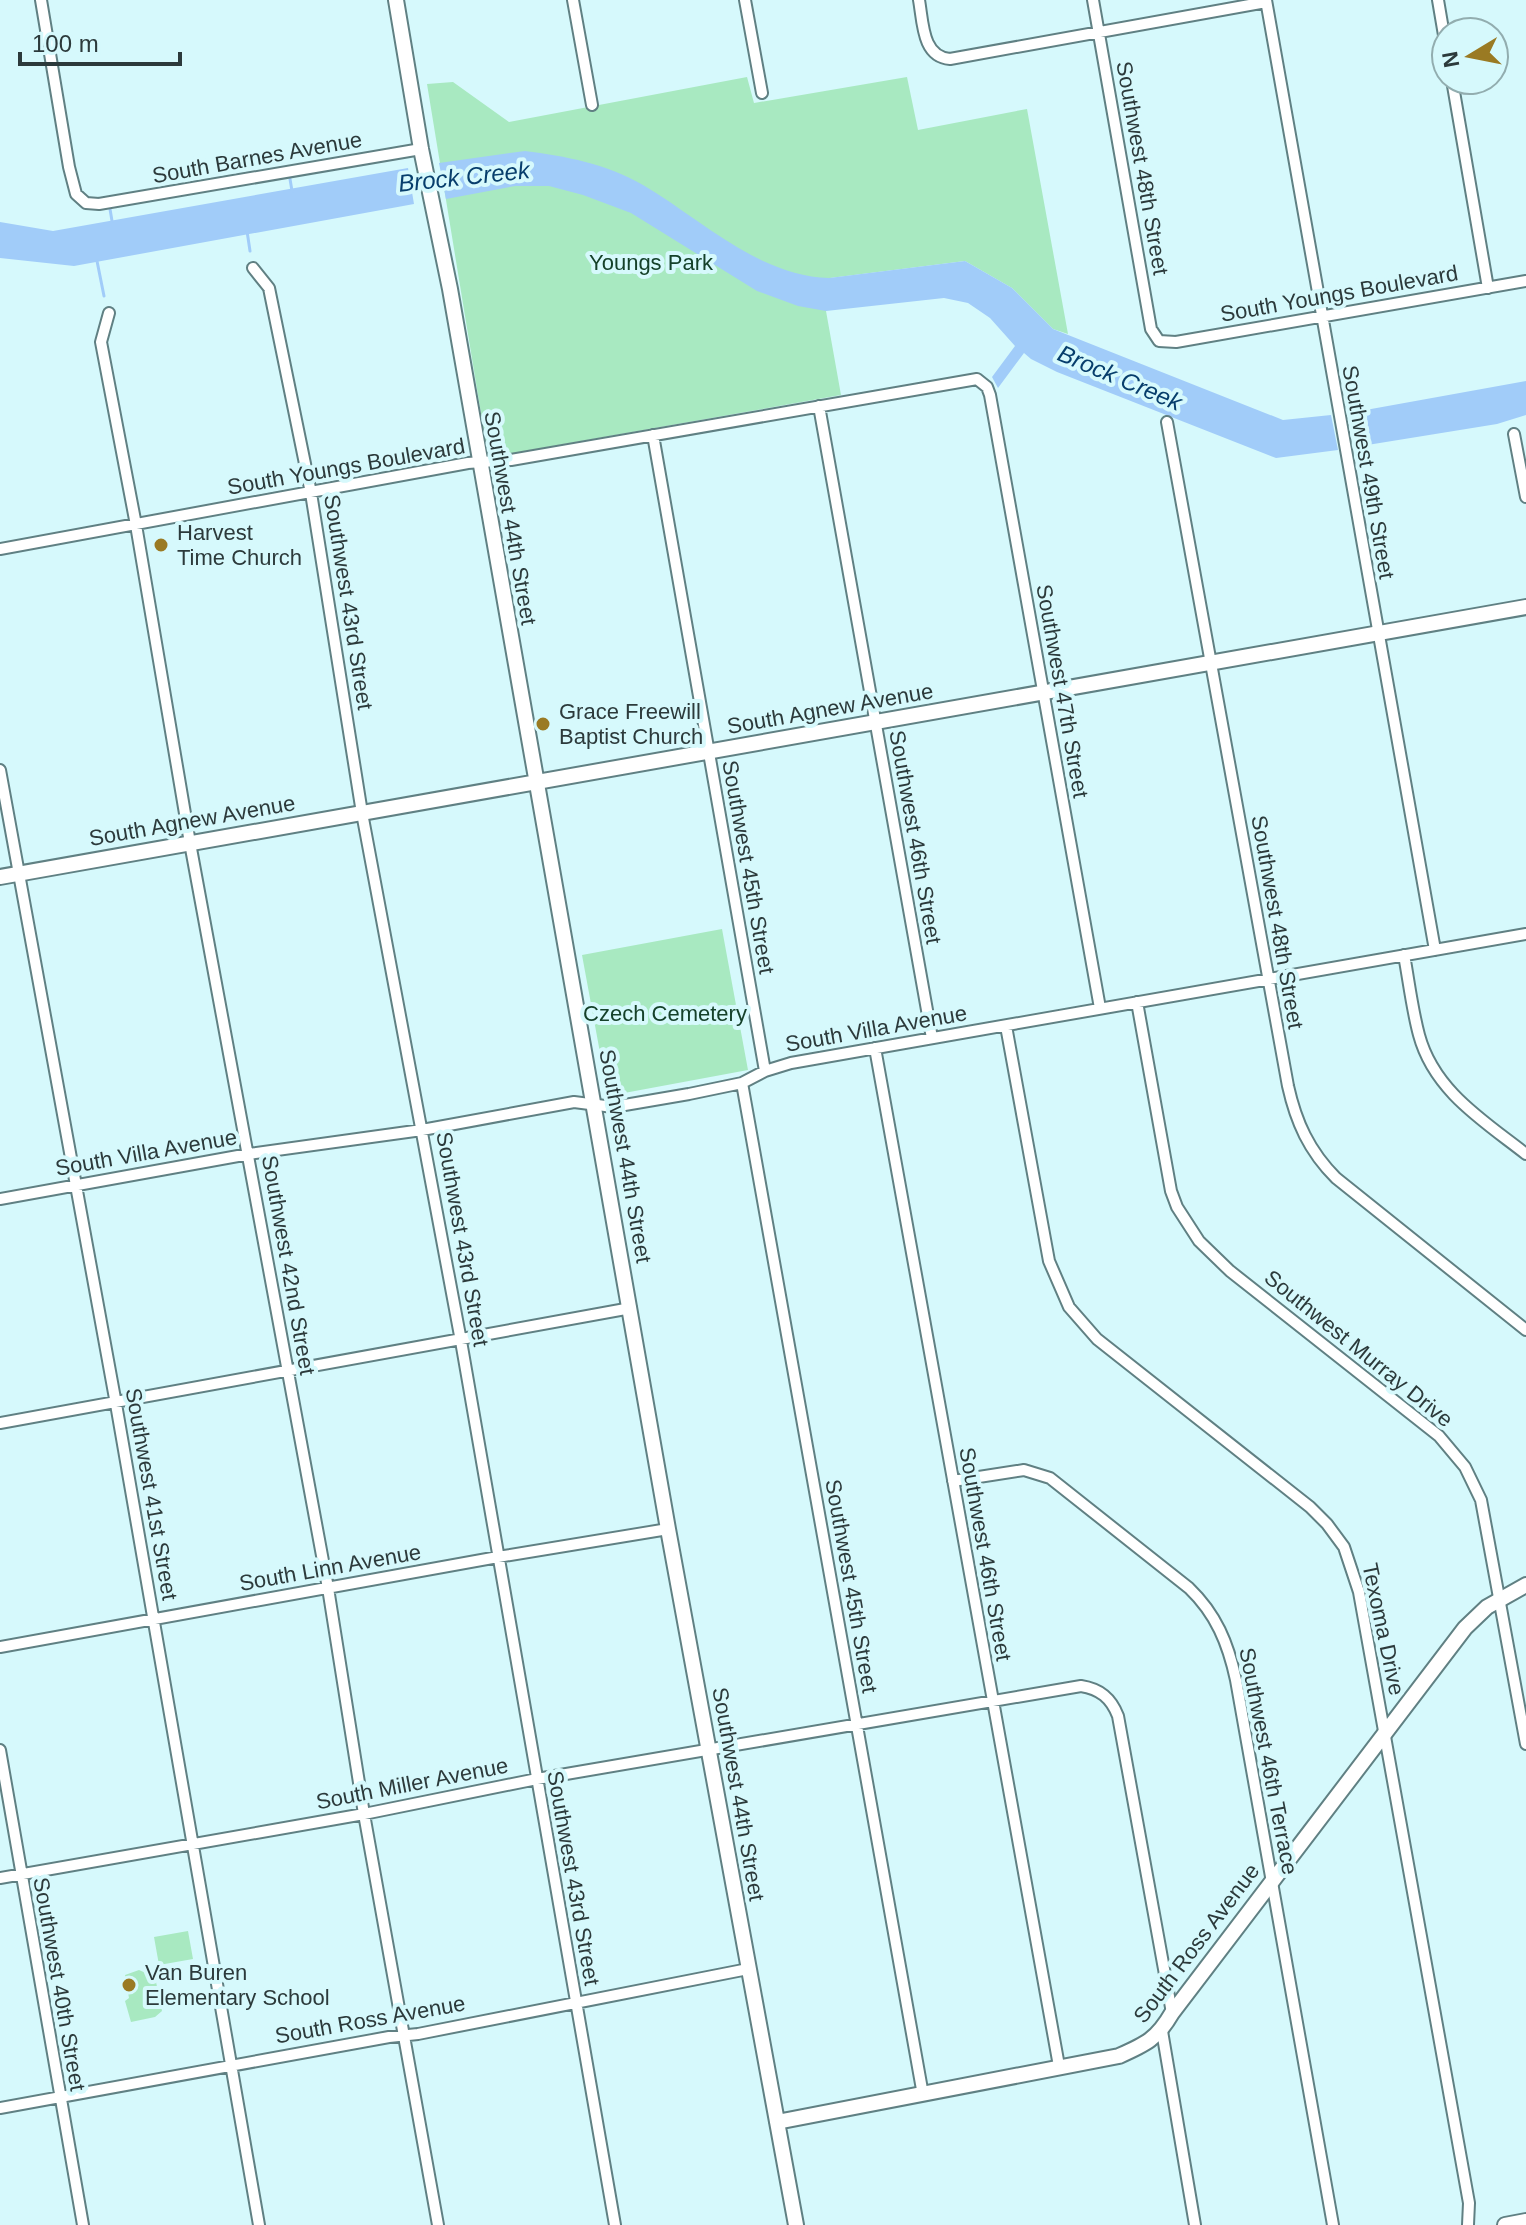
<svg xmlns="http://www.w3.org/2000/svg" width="1526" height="2225" font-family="Arial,sans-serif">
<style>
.green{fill:#a8e9c1}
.water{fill:#a1ccf9}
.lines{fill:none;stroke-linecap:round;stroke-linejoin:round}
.stream{stroke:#a1ccf9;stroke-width:3}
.street-casing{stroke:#608083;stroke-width:14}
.secondary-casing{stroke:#608083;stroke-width:18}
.street{stroke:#fff;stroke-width:10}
.secondary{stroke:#fff;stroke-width:14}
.poi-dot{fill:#9a7a23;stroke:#d6f9fc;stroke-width:3}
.labels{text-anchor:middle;stroke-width:8;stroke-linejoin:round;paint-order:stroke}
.street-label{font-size:22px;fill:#2c3a3b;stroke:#d6f9fc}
.park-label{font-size:22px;fill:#15412a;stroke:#d6f9fc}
.poi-label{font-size:22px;fill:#2c3a3b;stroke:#d6f9fc;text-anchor:start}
.water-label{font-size:24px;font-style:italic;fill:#073e6c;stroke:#d6f9fc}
</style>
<rect width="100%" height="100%" fill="#d6f9fc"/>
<!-- green -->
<path class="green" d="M747,77l7,26 153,-26 11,53 109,-21 41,225 -15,-5 -41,-41 -47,-27 -135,17 -4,33 15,84 -338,60 -13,-4 -4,-7 -59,-360 26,-2 56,40z
M722,929l26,141 -140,26 -26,-141z
M188,1931l5,28 -34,6 -5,-28z
M139,1970l16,7 7,34 -7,6 -24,5 -6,-21 4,-3 -4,-23z"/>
<!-- water -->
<path class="water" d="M525,151c40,5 82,13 118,34 58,34 115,91 186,93l136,-17 47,27 41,41 230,91 48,-5 7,35 -62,8 -219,-86 -26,-13 -7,-6 -26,35 -6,-11 23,-31 -25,-28 -22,-15 -24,-5 -118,13 -28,-5 -41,-15 -126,-78 -48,-18 -34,-9h-34l-69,13 -7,-36z
M408,168l6,36 -340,62 -74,-8v-36l53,9z
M1526,381v34l-29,9 -142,23 -6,-34z"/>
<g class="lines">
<!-- stream -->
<path class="stream" d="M290,179l2,12
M110,209l2,12
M247,231l3,20
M97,261l7,35"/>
<defs>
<path id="street" d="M41,0l28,167 7,27 10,9 13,1 322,-55
M573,0l19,105
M745,0l17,93
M919,0c4,22 3,57 31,59l316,-57
M1093,0l58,329 8,12 17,1 350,-61
M1266,0l169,950
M1438,0l8,47
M1452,80l36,208
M253,268l16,20 42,205 51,320 99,528 154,884
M109,313l-8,29 35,183 54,318 138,745 36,226 74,411
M819,406l113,632
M1167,422l121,664c8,36 21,65 48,92l190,152
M1514,434l12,63
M653,435l112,636
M0,549l468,-86 43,-3 466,-81 10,8 3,8 110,613
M0,770l116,634 143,821
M1404,955c5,27 8,54 15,80 15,56 65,86 107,119
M1137,1002l34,189 6,16 22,34 31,30 209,165 26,31 16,33 45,244
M1006,1026l43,235 20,46 28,32 213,168 17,17 17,23 15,45 110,611 -1,22
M875,1048l184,1018
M742,1083l181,1012
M0,1199l249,-45 173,-24 152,-28 39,5 76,-13 53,-11 23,-12 26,-8 735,-129
M0,1423l631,-115
M953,1481l71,-11 26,8 139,110c27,26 39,55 47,92l97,545
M0,1647l498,-90 170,-28
M0,1750l83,475
M0,1878l364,-64 173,-35 544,-93c19,3 30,12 37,30l54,297
M1162,2031l33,194
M0,2108l389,-71 29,-3 330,-65"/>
<path id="secondary" d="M396,0l25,149 29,140 218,1240 128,696
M0,877l1526,-270
M777,2122l342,-66c27,-12 38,-17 53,-43l293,-385 22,-21 39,-22
M1505,2225l21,-4"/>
</defs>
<!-- street casing -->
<use href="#street" class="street-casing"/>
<!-- secondary casing -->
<use href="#secondary" class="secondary-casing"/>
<!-- street -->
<use href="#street" class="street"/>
<!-- secondary -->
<use href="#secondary" class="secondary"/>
</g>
<!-- markers -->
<g class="poi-dot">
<circle cx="161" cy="545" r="8"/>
<circle cx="543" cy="724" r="8"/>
<circle cx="129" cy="1985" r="8"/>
</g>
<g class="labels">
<!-- street labels -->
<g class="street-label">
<text transform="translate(257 157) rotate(-10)" y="8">South Barnes Avenue</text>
<text transform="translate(1143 168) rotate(80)" y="8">Southwest 48th Street</text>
<text transform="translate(1339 293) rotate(-10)" y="8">South Youngs Boulevard</text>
<text transform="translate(346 466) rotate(-10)" y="8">South Youngs Boulevard</text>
<text transform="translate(1369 472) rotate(80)" y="8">Southwest 49th Street</text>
<text transform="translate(511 518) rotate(80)" y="8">Southwest 44th Street</text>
<text transform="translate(349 602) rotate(81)" y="8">Southwest 43rd Street</text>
<text transform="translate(1063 691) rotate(80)" y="8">Southwest 47th Street</text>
<text transform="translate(830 708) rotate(-10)" y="8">South Agnew Avenue</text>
<text transform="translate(192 820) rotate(-10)" y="8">South Agnew Avenue</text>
<text transform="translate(916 837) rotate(80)" y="8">Southwest 46th Street</text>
<text transform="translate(749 867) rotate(80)" y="8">Southwest 45th Street</text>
<text transform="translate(1278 922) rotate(80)" y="8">Southwest 48th Street</text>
<text transform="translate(876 1028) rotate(-10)" y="8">South Villa Avenue</text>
<text transform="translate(146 1152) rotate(-10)" y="8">South Villa Avenue</text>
<text transform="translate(626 1156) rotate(80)" y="8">Southwest 44th Street</text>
<text transform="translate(463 1239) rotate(80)" y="8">Southwest 43rd Street</text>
<text transform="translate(289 1265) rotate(80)" y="8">Southwest 42nd Street</text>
<text transform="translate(1359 1348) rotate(39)" y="8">Southwest Murray Drive</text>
<text transform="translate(152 1494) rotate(80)" y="8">Southwest 41st Street</text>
<text transform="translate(986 1554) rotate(80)" y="8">Southwest 46th Street</text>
<text transform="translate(330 1567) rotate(-10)" y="8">South Linn Avenue</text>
<text transform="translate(852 1586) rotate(80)" y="8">Southwest 45th Street</text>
<text transform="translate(1384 1629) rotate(78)" y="8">Texoma Drive</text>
<text transform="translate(1269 1761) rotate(79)" y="8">Southwest 46th Terrace</text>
<text transform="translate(412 1783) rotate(-11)" y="8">South Miller Avenue</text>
<text transform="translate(739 1794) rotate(80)" y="8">Southwest 44th Street</text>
<text transform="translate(574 1878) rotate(80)" y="8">Southwest 43rd Street</text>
<text transform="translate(1196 1943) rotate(-53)" y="8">South Ross Avenue</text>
<text transform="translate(60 1984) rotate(80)" y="8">Southwest 40th Street</text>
<text transform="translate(370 2019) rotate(-10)" y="8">South Ross Avenue</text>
</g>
<!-- park labels -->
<g class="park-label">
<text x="651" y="270">Youngs Park</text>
<text x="665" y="1021">Czech Cemetery</text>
</g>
<!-- poi labels -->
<g class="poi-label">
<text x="177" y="540">Harvest<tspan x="177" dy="25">Time Church</tspan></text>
<text x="559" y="719">Grace Freewill<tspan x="559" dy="25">Baptist Church</tspan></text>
<text x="145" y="1980">Van Buren<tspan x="145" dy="25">Elementary School</tspan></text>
</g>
<!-- water labels -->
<g class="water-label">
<text transform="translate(464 177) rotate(-6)" y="8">Brock Creek</text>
<text transform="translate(1120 378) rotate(23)" y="8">Brock Creek</text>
</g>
</g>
<!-- north arrow -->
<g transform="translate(1470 56) rotate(260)"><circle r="38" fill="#d6f9fc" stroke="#92adaf" stroke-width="2"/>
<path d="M0-6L14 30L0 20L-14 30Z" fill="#9a7a23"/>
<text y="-12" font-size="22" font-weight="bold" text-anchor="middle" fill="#2c3a3b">N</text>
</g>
<!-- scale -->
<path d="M20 52v12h160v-12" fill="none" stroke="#2c3a3b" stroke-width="4"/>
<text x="32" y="52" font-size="24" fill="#2c3a3b" stroke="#d6f9fc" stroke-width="6" paint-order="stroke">100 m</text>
</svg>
